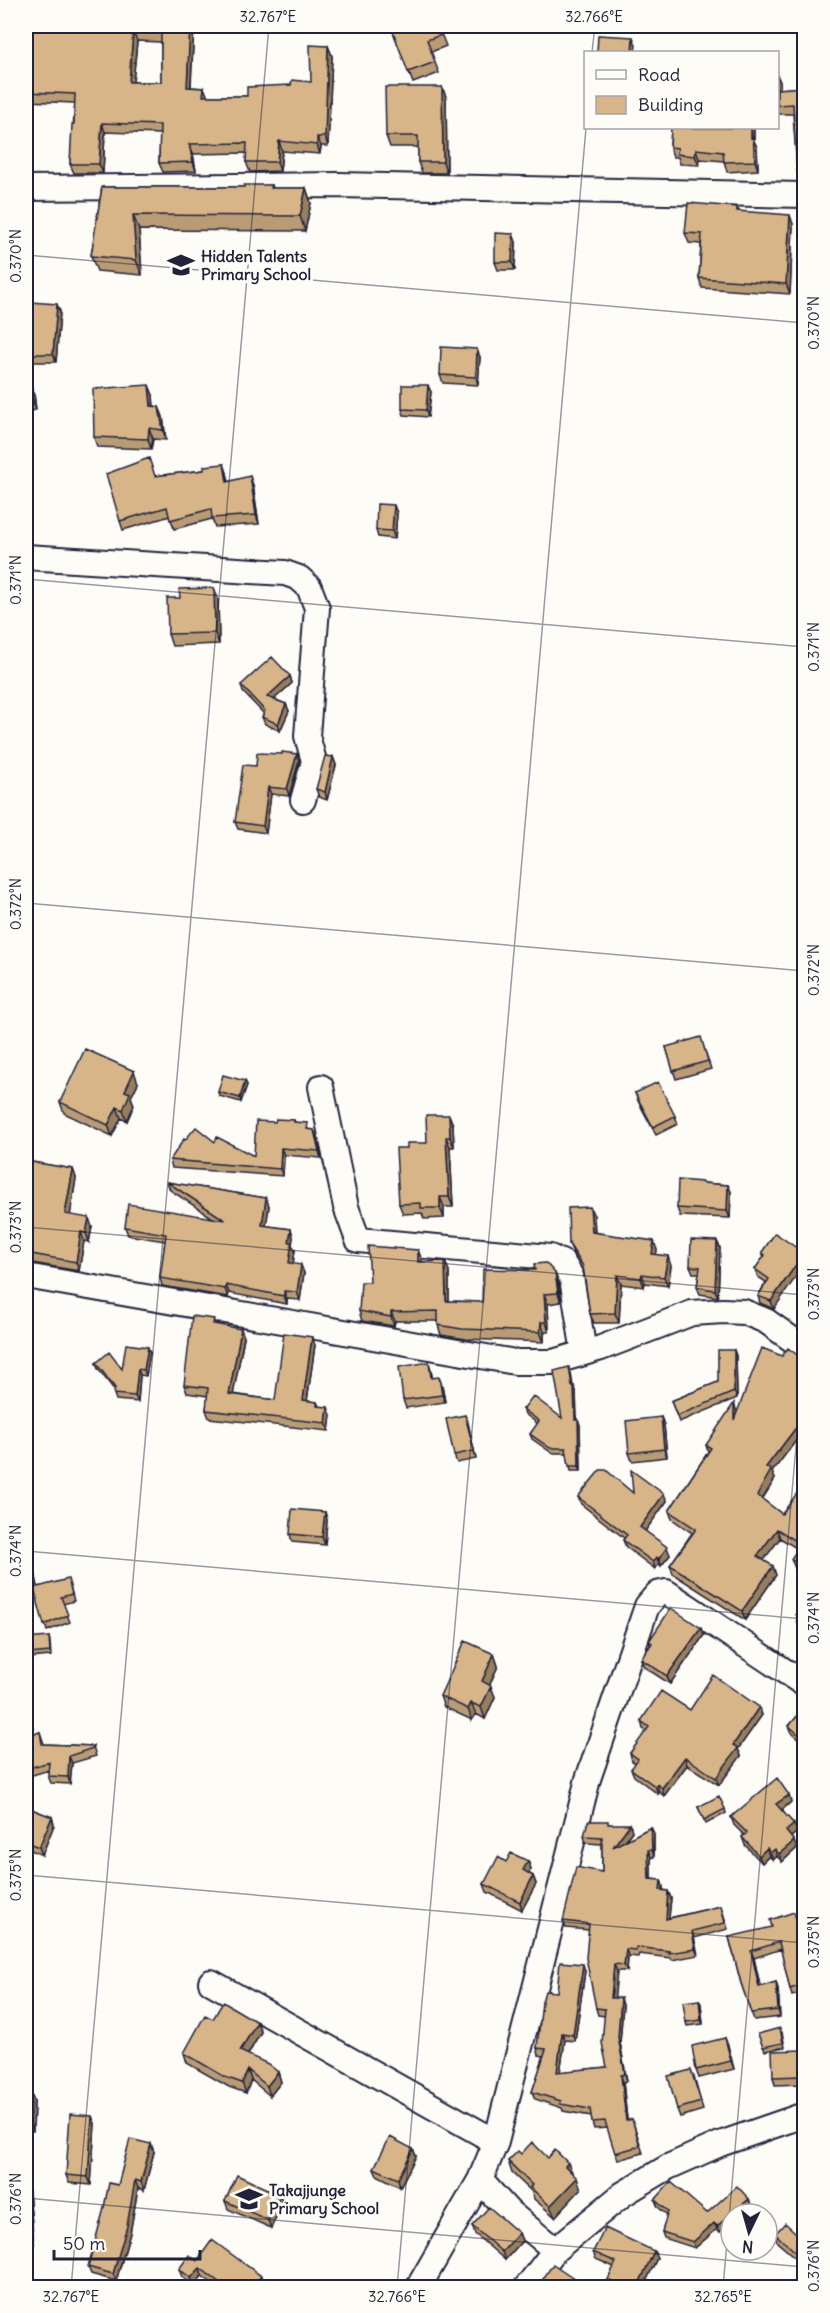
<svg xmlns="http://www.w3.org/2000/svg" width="830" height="2313" font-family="Delius,sans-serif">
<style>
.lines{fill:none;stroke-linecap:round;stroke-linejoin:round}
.street-casing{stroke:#22223b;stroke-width:28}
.street{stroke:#fdfcf7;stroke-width:24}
.wall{fill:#b99c76;stroke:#22223b;stroke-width:1.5;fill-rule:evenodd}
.shaded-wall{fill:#967f60;stroke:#22223b;stroke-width:1.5}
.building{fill:#d7b589;stroke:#22223b;stroke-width:1.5;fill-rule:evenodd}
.ticks{fill:none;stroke:#22223b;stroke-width:1.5;stroke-opacity:0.45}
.labels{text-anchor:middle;stroke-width:6;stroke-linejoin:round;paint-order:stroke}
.poi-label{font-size:16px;font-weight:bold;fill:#22223b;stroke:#fdfcf7;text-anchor:start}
.neatline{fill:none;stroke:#22223b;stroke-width:2}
.ticks-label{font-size:15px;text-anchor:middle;fill:#22223b}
</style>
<rect width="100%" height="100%" fill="#fdfcf7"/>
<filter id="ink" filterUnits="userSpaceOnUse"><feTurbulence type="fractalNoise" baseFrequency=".0167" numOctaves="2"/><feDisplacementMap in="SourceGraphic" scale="12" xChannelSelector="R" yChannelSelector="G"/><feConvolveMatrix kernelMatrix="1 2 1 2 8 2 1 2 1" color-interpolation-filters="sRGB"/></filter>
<g filter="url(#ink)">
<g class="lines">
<defs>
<path id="street" d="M26,188l313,-3 465,10
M26,557l259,16 14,5 10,9 8,21 -10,128 7,25 -11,39
M321,1087l25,120 12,33 192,17 13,6 9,15 12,75
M26,1276l489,86h38l48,-14 91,-35 31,-2 21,1 22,9 38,27
M211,1982l285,160
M555,2250l-46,-38 -29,-32 16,-38 92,-363 59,-173 10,-12 9,-2 138,92
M418,2288l62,-108
M526,2288l29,-38 68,-56 45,-27 52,-23 84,-29"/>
</defs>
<!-- street casing -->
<use href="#street" class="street-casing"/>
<!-- street -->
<use href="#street" class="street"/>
</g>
<!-- wall -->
<path class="wall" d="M26,26h168l-3,61 13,1 3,8h40l44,-11 20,-3 17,-36 4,10 -4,90h-7l-1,8 -38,-3 -2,20 -30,1 -4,-10 1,-9 -54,1 3,17 -33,1 -4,-9 1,-29 -55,-2 -2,41h-29l-4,-9 5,-61 -49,-2zM137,41l24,1v40h-28z
M391,26h47l8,20 -15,6 8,21 -26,10z
M777,75l3,7v7l24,-2v93h-3l-4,-9 -4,-57h-16z
M442,87l4,10 1,76h-25l-4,-11v-15h-28l-4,-11z
M671,128h83v13l3,6 1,23 -31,2 -3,-11 -25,-2v6l-19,-1 -2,-7h-5l-3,-10z
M272,185l1,3h33l5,15 -6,28 -166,-1 3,45 -45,-4 -6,-15 11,-69h142z
M737,207l2,4 54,13 -3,70 -88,-6 -3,-10 2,-34 -12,-1 -4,-10z
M513,234l3,8 -1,28h-17l-3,-8z
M60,312l-4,50h-25l-3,-8z
M480,357l-2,28 -35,-2 -3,-8z
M26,387h5l3,7 2,16 -10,2z
M431,392l-3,25 -24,-2 -2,-6z
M153,395l1,11 5,1 4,10 3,23 -13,-1 -2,10 -54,-2 -3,-10z
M224,464l3,9 2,9 24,3 6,39 -44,3 -3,-8 -38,10 -4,-13 -47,14 -3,-9 35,-45 49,-6z
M397,513l-2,26 -17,-2 -2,-7z
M214,588l4,11 1,45 -47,2 -4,-12 12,-36z
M290,676l2,7 -18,16 12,5 3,7 -9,20 -15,-7 -3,-7 2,-3 -21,-22 -2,-7z
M333,757l3,8 -9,35 -8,-3 -3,-8z
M299,761l-10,35 -18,-2 -5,39 -28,-4 -3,-7 21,-56z
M703,1045l8,24 -35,10 -10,-32z
M245,1081l2,4 -6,17 -22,-6 -1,-4z
M138,1083l-7,14 3,8 -7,16 -6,-3 -9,18 -48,-23 -4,-11z
M635,1093l40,23 3,8 -22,11 -18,-34z
M449,1115l4,10 1,22h-4l3,60h-9v11l-20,1 -2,-6 -19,1 -4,-10 28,-61z
M294,1120l1,2 15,8 7,7 4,21 -37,-3 -1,21 -111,-8 -2,-8 15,-20 30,2 39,14 21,-34z
M26,1161l47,8 3,9 -6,37 22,12 -3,15 -5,-1 -5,30 -53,-9z
M167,1182l99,16 3,8 -3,20 25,3 2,8 -1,8 3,5 -2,14 11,9 -4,27 -13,-1v5l-58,-11 -1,4 -66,-11 -2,-8 5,-37 -37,-6 -3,-8 88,-9 -43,-28z
M703,1183l25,2 3,7 -1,26 -50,-2 -3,-8z
M594,1216l1,16 62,18 -1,4 15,12 -3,20 -23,-3 -1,4 -23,-3 -2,39h-25l-4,-9 -7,-43 -10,-18 -4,-9z
M717,1241l3,7 -2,49 -18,-3 -3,-7 2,-14h-6l-3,-7z
M418,1250l4,12 27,9v30l33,1 73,-29 3,10 3,19 -13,2 1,28h-5v10l-78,-3 -25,-4 -3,-10v-4h-43l-1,5 -32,-5 -3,-10 11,-29z
M762,1252l42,1 -30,56 -14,-6 -2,-7 8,-14 -8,-5 -3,-8 9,-12z
M216,1324l28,13 -11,57 42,6 40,-55 -8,56 10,1 2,4 12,9 -2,16 -120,-13 -3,-8 2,-14 -21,-3 -3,-8z
M734,1350l2,6 1,42 -58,24 -8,-21 47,-19z
M150,1353l-4,23 -6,-1 -2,27 -22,-2 -2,-6 1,-3 -17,-22 -2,-6 26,6z
M782,1356l22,4v77l-3,-3 -29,38 3,7 -13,20 20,15 22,-23v83l-9,-6 -4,-9 7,-10 -18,-11 -17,22 13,15 -31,45 -72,-46 -3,-9 22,-32 -20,-14 -3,-8 39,-59 -2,-7 31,-32z
M431,1370l1,8 10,7 3,17 -39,6 -3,-8z
M571,1372l2,14h1l2,5 1,29 3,5 1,46h-10l-4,-18h-15l-20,-14 -2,-5 8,-10 -13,-10 -2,-5 39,9z
M661,1417l3,8 3,32 -35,4 -3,-8z
M468,1423l8,36 -19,4 -3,-8z
M633,1493l34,8 -22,30 25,24 -9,11 -2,-2 -4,5 -29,-22 -3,-7 1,-2 -43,-34 -3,-7z
M325,1512l2,8 -2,25 -33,-3 -2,-8z
M31,1560l3,8 4,19 -12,2v-27z
M70,1586l4,15 -11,3 7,18 -23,9 -13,-43z
M804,1602v30l-4,-4 -3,-8 1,-2 -2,-4z
M704,1635l-34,49 -26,-17 -3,-8 9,-14 -1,-4z
M49,1637l1,4 1,15 -22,2 -1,-4z
M494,1654l4,12 -9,19 6,12 -10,22 -9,-5 -4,6 -28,-13 -4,-11z
M26,1700l2,7 6,27 6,-2 4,12 49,2 3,10 -24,7 -2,21 -19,-1 -3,-7 1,-6 -23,7z
M759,1707l3,8 -24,34 3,7 -22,29 -32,-20 -23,31 -5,-4 -1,2 -24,-18 -3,-7 5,-6 -4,-2 -2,-8 17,-22 -4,-2 -2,-8 49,-11z
M804,1708v36l-12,-11 -3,-7z
M791,1802l-9,8 15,22 -6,5 6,11 -15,14 -5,-6 -4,4 -4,-4 -7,7 -17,-18 -3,-8 2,-2 -10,-10 -3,-8z
M26,1807l26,10 2,8 -12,30 -16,-7z
M698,1807l27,2 1,4 -20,11z
M609,1824l23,7 -7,10 26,-14 3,7v23h-3v22l10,1 2,7v3l5,1 3,7 -2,20 52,-12 7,23 -34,9 4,17 -26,5 -1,-2 -32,-4 -1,3 -10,-1 -1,15h-10l-3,27 9,7 -3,38 7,38 -4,1 4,39 5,-2 11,34 -25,7 -10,-32 -14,1 -2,-7 -1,-6 -28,-5 -1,-3 -27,-9 -3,-7 12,-36 -5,-1 -2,-7 20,-56 28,-21 -10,70 -10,-1 -5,32 47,-5 -2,-51 -7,-1 -2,-7 -7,-78 -23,-2 -3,-7 39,-49v-28l-16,-1 -2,-7z
M528,1861l3,8 -3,4 5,3 3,8 -14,26 -35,-18 -3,-8 22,-22z
M729,1937l75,7v48l-12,4 -2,-7 -9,-40 -27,9 6,29 16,-5 2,7 2,28 -26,3 -13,-37z
M699,2000l2,4 2,20 -16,2 -1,-4z
M213,2019l44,3 4,10 -13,23 30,17 3,10 -11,14 -19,-16 -5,13 -17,-6 -42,-24 -3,-10z
M782,2032l3,15 -20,4 -7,-17z
M725,2038l9,31 -35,9 -3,-8z
M804,2050v40l-2,-6 -27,1 -2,-8z
M694,2077l9,33 -23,7 -3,-8z
M26,2093l8,8 -1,30h-7z
M95,2123l-4,62 -22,-2 -3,-8z
M151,2144l3,8 -10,38 -6,-2 -8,45 -14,48 -25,-7 -3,-7 30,-82z
M413,2149l3,7 -16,31 -23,-12 -3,-7z
M521,2154l27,4 24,15 9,16 -26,28 -21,-18 -2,-7 -20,-19 -4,-12z
M27,2185l2,8 5,52 -8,1v-60z
M280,2195l3,7 -12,26 -43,-19 -3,-8z
M749,2199l2,6 -31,27 -3,-3 -22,19 -31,-10 -2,-6 5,-17 -9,-8 -3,-7 52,13z
M472,2226l47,7 3,8 -17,19 -30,-26z
M775,2234l29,6 -5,21 -22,-19z
M654,2251l3,7 -14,30 -33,-1 -2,-7 6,-13 -18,-8 -3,-7z
M197,2261l64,15 2,8 -2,4h-42l-17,-12 -8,10 -12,-9 -3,-8z"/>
<!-- shaded-wall -->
<path class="shaded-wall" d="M190,26h4l-4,71 -3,-10z
M133,32l4,9 -5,51 -3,-10z
M633,37l3,8 -1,7h-3z
M328,46l4,10 -4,90 -3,-9z
M777,75l3,7 1,17 -4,-10z
M442,87l4,10 1,76 -4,-11z
M204,88l4,9 -5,-1z
M102,123l3,9 -2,41 -4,-9z
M751,128h3v13l3,6 1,23 -3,-9z
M317,137l4,9 -1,8 -3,-9z
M279,141l3,10 -2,20 -3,-9z
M189,144l4,10 3,17 -3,-9z
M696,149l3,10v6l-4,-9z
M306,188l5,15 -6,28 -5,-15z
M133,215l6,15 3,45 -6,-15z
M790,215l3,9 -3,70 -4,-10z
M513,234l3,8 -1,28 -3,-8z
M57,304l3,8 -4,50 -3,-8z
M477,349l3,8 -2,28 -2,-8z
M149,385l4,10 1,21 -3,-10z
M428,385l3,7 -3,25 -2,-7z
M31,387l3,7 2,16 -3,-7z
M159,407l4,10 3,23 -3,-10z
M149,428l4,11 -2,10 -3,-10z
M224,464l3,9 3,18 -3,-9z
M250,476l3,9 6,39 -3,-9z
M394,505l3,8 -2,26 -3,-8z
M214,588l4,11 1,45 -4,-11z
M290,676l2,7 -22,20 -3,-6z
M286,704l3,7 -9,20 -2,-7z
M297,754l2,7 -10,35 -2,-7z
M333,757l3,8 -9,35 -2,-8z
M268,787l3,7 -5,39 -3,-7z
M134,1071l4,12 -7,14 3,8 -7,16 -4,-11 2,-19z
M245,1081l2,4 -6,17 -1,-4z
M117,1107l4,11 -9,18 -4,-11z
M449,1115l4,10 1,22 -4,-10z
M314,1130l3,7 4,21 -2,-7z
M446,1137l4,10 3,60 -4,-10z
M281,1148l3,7 -1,21 -3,-7z
M73,1169l3,9 -7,45 -4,-9z
M728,1185l3,7 -1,26 -3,-7z
M440,1197l4,10v11l-4,-10z
M266,1198l3,8 -4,27 -3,-8z
M590,1207l4,9 1,26 -3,-10z
M89,1218l3,9 -3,15 -3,-9z
M291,1229l2,8 -1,8 3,5 -3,21 -3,-8v-21z
M81,1232l3,9 -5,30 -3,-9z
M654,1241l3,9 -2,13 -3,-9z
M717,1241l3,7 -2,49 -3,-7z
M418,1250l4,10 -1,12 -3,-10z
M804,1253v12l-30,44 -3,-8z
M668,1256l3,10 -3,20 -4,-9z
M445,1261l4,10v39l-3,-9z
M301,1265l3,8 -4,27 -3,-8z
M555,1273l3,10 3,19 -3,-9z
M642,1274l3,9 -1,4 -3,-9z
M617,1275l4,9 -2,39 -4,-10z
M226,1285l3,8 -1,4 -3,-8z
M284,1291l3,8v5l-3,-8z
M544,1294l4,10 1,28 -3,-10z
M391,1312l4,9 -1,5 -3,-9z
M541,1322l3,10v10l-4,-10z
M241,1329l3,8 -12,64 -3,-7z
M312,1337l3,8 -9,63 -3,-8z
M148,1347l2,6 -4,23 -2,-6z
M734,1350l2,6 1,42 -3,-6z
M429,1362l2,8 3,16 -3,-8z
M138,1369l2,6 -2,27 -3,-6z
M439,1377l3,8 3,17 -3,-7z
M574,1386l2,5 1,34 -2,-5z
M734,1403l3,9 -3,8z
M328,1407l3,8 -2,16 -3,-8z
M465,1415l3,8 8,36z
M661,1417l3,8 3,32 -3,-8z
M578,1420l2,5 1,46 -2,-5z
M798,1425l3,9 -29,38 3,7 -15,24 -3,-8 9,-28z
M664,1494l3,7 -24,33 -3,-7z
M325,1512l2,8 -2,25 -3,-8z
M777,1529l3,9 -20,27 -3,-9z
M667,1547l3,8 -9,11 -2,-7z
M657,1557l2,7 -4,5 -2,-7z
M31,1560l3,8 4,19 -3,-8z
M773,1566l3,9 -31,45 -3,-9z
M701,1628l3,7 -34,49 -3,-8z
M494,1654l4,12 -12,27 -4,-12z
M491,1686l4,11 -10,22 -4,-12z
M26,1700l2,7 8,34 -3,-7z
M471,1703l5,11 -4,6 -4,-11z
M759,1707l3,8 -24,34 3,7 -22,29 -3,-7 17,-33z
M69,1756l3,7 -2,21 -2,-7z
M685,1757l2,8 -23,31 -2,-8z
M657,1784l2,8 -1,2 -3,-8z
M789,1795l2,7 -12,10 -3,-8z
M52,1817l2,8 -12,30 -3,-8z
M630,1824l2,7 -16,23 -3,-7z
M794,1824l3,8 -8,7 -3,-8z
M651,1827l3,7v23l-2,-7z
M794,1841l3,7 -15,14 -3,-8z
M767,1848l2,8 -7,7 -3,-7z
M775,1849l2,7 -4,4 -3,-7z
M648,1850l3,7v29l-2,-7z
M528,1861l3,8 -5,9 -3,-8z
M533,1876l3,8 -14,26 -2,-8z
M661,1880l2,7 -1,10 -2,-7z
M668,1891l3,7 -3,27 -2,-6z
M27,1892l3,7 -4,7v-11z
M692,1931l2,7 4,17 -3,-6z
M626,1949l2,7 -1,15 -3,-6z
M751,1951l3,7 8,36 -3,-7z
M583,1964l2,7 -10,70 -2,-6z
M614,1964l3,7 -3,34 -3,-7z
M776,1982l2,7 2,28 -2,-7z
M621,1998l2,7 -3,38 7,38 -2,-7 -7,-37z
M699,2000l2,4 2,20 -2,-4z
M257,2022l4,10 -17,29 -4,-10z
M562,2033l3,7 -6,39 -2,-7z
M725,2038l3,7 6,24 -3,-8z
M248,2070l3,10 -5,13 -4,-10z
M278,2072l3,10 -11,14 -3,-10z
M621,2075l2,7 5,46 -2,-7z
M31,2093l3,8 -1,30 -3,-8z
M92,2116l3,7 -4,62 -3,-8z
M151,2144l3,8 -10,38 -3,-8z
M413,2149l3,7 -16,31 -2,-8z
M568,2163l5,11 -8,-8z
M577,2178l4,11 -26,28 -5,-11z
M135,2180l3,8 -8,45 -14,48 -3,-7z
M27,2185l2,8 5,52 -2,-8z
M280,2195l3,7 -12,26 -3,-8z
M749,2199l2,6 -10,9h-10z
M731,2214v8l-11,10 -3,-6z
M714,2223l3,6 -22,19 -2,-6z
M519,2233l3,8 -17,19 -3,-8z
M804,2245v11l-5,5 -2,-8z
M654,2251l3,7 -14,30h-6z
M200,2268l2,8 -8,10 -3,-8z
M261,2276l2,8 -2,4h-9z"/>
<!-- building -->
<path class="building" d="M26,26h164l-3,61 17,1 -1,8h44v-9l44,-2 1,-5 19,2 -1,-37 18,1 -3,91h-8v8l-38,-4 -2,21h-31l1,-19 -58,1 4,18 -34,1 1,-38 -58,-2 -3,41h-29l2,-40h2l1,-30 -49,-2zM133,32l28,1v49h-32z
M391,26h47l3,9 -14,5 8,22 -27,10z
M598,35l35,2 -1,15h-35z
M385,87h57l1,75h-25v-26h-32z
M804,87v83l-7,1 -4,-67 -16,1v-16z
M671,128h80v10l2,-1 2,24 -31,1 -1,-10 -27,-3 -1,7 -18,-2 1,-6 -8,-1z
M244,185h28l-1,3h35l-6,28 -167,-1 3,45 -45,-4 11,-69h142z
M688,203l49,4v4l53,4 -4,69 -87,-6 3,-44 -17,-1z
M495,233l18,1 -1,28h-17z
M30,302l27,2 -4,50h-25z
M441,347l36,2 -1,28 -36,-2z
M149,385l2,21 8,1 4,23 -14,-2 -1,11 -54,-2 -1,-48z
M402,385h26l-2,25 -24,-1z
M26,387h5l2,16 -7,1z
M149,458l6,18 49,-6v-4l20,-2 3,18 23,-6 6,39 -44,3 -1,-9 -41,11 -3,-13 -47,14 -14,-47z
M377,504l17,1 -2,26 -16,-1z
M214,588l1,45 -47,1 -1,-36h13l-1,-9z
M272,657l18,19 -23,21 19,7 -8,20 -16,-7 3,-6 -24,-26z
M282,752l15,2 -10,35 -19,-2 -5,39 -28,-4 8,-57 13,1 1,-13 25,1z
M325,756l8,1 -8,35 -9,-3z
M701,1037l7,24 -35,10 -7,-24z
M85,1049l49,22 -9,20 5,2 -7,17 -6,-3 -9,18 -48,-23z
M223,1075l22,6 -5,17 -22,-6z
M658,1082l17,34 -22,11 -18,-34z
M426,1115h23l1,22h-4l3,60h-9v11h-19v-5l-22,1 -3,-56h11v-5h20z
M276,1119l18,1v2l14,1 -1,6 7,1 5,21 -38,-3 -1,21 -110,-9 14,-21 1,1 11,-13 19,15 2,-5 37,19 2,-35 19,1z
M26,1161l47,8 -8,45 24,4 -3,15 -5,-1 -5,30 -50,-9z
M678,1180l24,2v1l26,2 -1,26 -50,-3z
M167,1182l99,16 -4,27 29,4 -2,13h3l-3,21 12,2 -4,27 -13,-1v5l-58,-11 -1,4 -65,-11 6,-44 -41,-7 3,-23 97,16z
M590,1207l2,25 62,9 -2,13 16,2 -4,21 -22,-3 -1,4 -24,-3 -2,38 -25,1 -7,-48 -14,-22 -1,-36z
M775,1233l29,20 -33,48 -13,-5 11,-17 -14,-10 10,-14 -3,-3z
M691,1240l26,1 -2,49 -18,-3 3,-20 -10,-1z
M368,1246l50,4v12l27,-1 1,40 36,1 1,-33 52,1 -1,-6 12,-1 9,10 3,20 -14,1 2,28h-5l-1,10 -78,-3 -24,-4v-14l-47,1v5l-32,-6 2,-29h9z
M192,1316l22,3 -1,5 28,5 -12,65 46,6 9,-67 28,4 -9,63 14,2v4l11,1 -2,16 -120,-13 2,-22 -24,-3z
M126,1344l22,3 -4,23 -6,-1 -3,27 -21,-2 1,-6 -19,-25 13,-11 13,17z
M762,1348l20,8 6,-8 16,12v71l-6,-6 -32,42 5,3 -14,25 25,19 18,-25 4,2v76l-13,-8 10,-15 -24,-15 -20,27 16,10 -31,45 -72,-46 26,-36 -27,-18 42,-63 -5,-3 28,-42v17z
M718,1350h16v42l-57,24 -6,-15 47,-19z
M429,1362l2,16 8,-1 3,18 -39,5 -4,-33z
M569,1367l3,19h2l1,34h3l1,46h-10l-3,-18h-16l-20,-14 9,-13 -16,-12 10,-13 29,22 -8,-47z
M465,1415l9,36 -20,4 -8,-36z
M661,1417l3,32 -35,4 -3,-32z
M600,1470h6l27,23 -2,-23 33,24 -24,33 27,20 -8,12 -2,-2 -4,5 -30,-22 4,-5 -49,-38z
M292,1509l33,3 -3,25 -32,-3z
M31,1560l4,19 -9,2v-19z
M68,1579l4,15 -11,3 7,18 -24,10 -10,-37z
M804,1602v23l-7,-5 2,-4 -3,-2z
M671,1608l30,20 -34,48 -26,-17 11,-16 -3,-2z
M49,1637l1,15 -22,2 -2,-15z
M465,1641l29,13 -12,27 9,5 -10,21 -10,-4 -3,6 -28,-13z
M713,1675l46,32 -26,38 5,3 -22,30 -31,-21 -23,31 -5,-4 -2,2 -24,-17 7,-10 -8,-6 19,-26 -8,-6 20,-30 29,19z
M26,1700l7,34 7,-2 2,12 51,2v2l-24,8 -1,21 -20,-1 1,-14 -23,7z
M804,1708v31l-15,-13z
M777,1778l12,17 -13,9 18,20 -8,7 8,10 -15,13 -4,-5 -5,4 -3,-5 -8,8 -17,-19 5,-4 -16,-16z
M719,1796l6,13 -21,11 -6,-13z
M26,1807l26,10 -13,30 -13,-5z
M588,1821h20v3h22l-17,23 38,-20 1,23h-4l1,29 12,1 -1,10 8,1 -2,28 55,-13 4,17 -33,8 3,18 -26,4v-2l-33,-4v3l-10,-1 -2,16 -10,-1 -3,34h10l-3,39 7,37 -4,1 5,46 6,-2 8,27 -25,7 -10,-32 -13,1 -2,-13 -30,-5 1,-3 -29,-9 14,-43 -9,-1 5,-46 3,-11 12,1 3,-30 23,2 -10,71 -11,-2 -5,39 50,-5 -5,-24 3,-34 -9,-1 -10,-50 3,-34 -26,-3 13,-54 26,5v-35l-18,-1z
M511,1853l17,8 -5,9 10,6 -13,26 -36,-18 14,-27 8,5z
M794,1912l10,33v39l-14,5 -11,-47 -28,9 8,36 17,-5 2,28 -27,3 -10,-30 -12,-46 43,-10 -2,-7z
M699,2000l2,20 -15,2 -3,-20z
M223,2002l34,20 -17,29 28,13 10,8 -11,14 -19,-16 -6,13 -17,-6 -41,-24 21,-38 8,4z
M780,2028l3,15 -20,4 -5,-13z
M725,2038l6,23 -35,9 -4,-24z
M804,2050v32h-2l-1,-6 -28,1 -1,-26z
M691,2070l10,32 -24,7 -9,-33z
M26,2093h5l-1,30h-4z
M70,2114l22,2 -4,61 -22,-2z
M390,2137l23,12 -15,30 -24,-11z
M130,2139l21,5 -10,38 -6,-2 -8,46 -14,48 -25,-7 15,-55 6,-29 9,2z
M532,2142l16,16 7,-8 13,13 -3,3 12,12 -27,28 -20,-19 2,-2 -24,-24 10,-10 3,3z
M237,2175l43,20 -12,25 -43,-19z
M671,2182l36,31 30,-27 12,13 -32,27 -3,-3 -21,19 -31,-10 6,-21 -13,-11z
M27,2185l5,52 -6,1v-52z
M489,2207l30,26 -17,19 -30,-26z
M785,2223l19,17v5l-7,8 -22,-19z
M605,2228l49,23 -17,37h-13l-16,-8 8,-18 -23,-10z
M212,2240l49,36 -9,12h-25l-27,-20 -9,10 -12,-9 10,-14 8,6z
M553,2264l31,21 -2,3h-45z"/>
</g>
<!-- ticks -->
<path class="ticks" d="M592,52l3,-26M26,255l778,68M26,579l778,68M26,903l778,68M26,1227l778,68M26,1551l778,68M26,1875l778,68M26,2198l778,69M71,2288l198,-2262M397,2288l189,-2160M723,2288l81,-934"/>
<!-- icons -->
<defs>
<symbol id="school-bare" viewBox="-9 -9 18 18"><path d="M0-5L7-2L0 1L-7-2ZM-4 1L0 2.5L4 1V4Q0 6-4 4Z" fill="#22223b" stroke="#fdfcf7" stroke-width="2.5" paint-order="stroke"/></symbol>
</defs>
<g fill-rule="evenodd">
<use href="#school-bare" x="162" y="246" width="38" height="38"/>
<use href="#school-bare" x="230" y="2180" width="38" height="38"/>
</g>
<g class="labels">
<!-- poi labels -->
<g class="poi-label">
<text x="201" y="262">Hidden Talents<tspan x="201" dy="18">Primary School</tspan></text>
<text x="269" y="2196">Takajjunge<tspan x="269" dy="18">Primary School</tspan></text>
</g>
</g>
<!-- margin -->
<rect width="830" height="2313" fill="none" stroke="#fdfcf7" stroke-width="66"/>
<!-- legend -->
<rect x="584" y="51" width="195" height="78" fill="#fdfcf7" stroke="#a5a5ac" stroke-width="1.5"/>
<rect x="596" y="70" width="30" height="9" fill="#fdfcf7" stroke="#a5a5ac" stroke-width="1.5"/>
<text x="638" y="81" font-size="18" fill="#22223b">Road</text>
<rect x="596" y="96" width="30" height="18" fill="#d7b589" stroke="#a5a5ac" stroke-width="1.5"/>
<text x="638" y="111" font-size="18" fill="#22223b">Building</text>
<!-- north arrow -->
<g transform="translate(749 2232) rotate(185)"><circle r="28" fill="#fdfcf7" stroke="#a5a5ac" stroke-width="1.5"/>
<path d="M0-4.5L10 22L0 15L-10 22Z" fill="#22223b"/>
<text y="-9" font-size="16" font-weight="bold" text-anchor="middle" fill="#22223b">N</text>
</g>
<!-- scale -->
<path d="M54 2250v9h146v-9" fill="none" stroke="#22223b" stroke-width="3"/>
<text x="63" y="2250" font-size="18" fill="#22223b" stroke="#fdfcf7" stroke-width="4.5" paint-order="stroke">50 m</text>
<rect x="33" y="33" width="764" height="2247" class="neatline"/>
<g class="ticks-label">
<text x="268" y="22">32.767°E</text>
<text x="594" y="22">32.766°E</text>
<text transform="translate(16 256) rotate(-90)" y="5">0.370°N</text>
<text transform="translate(814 323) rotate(-90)" y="5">0.370°N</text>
<text transform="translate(16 580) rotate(-90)" y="5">0.371°N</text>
<text transform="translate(814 647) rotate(-90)" y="5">0.371°N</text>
<text transform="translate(16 904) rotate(-90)" y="5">0.372°N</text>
<text transform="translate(814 970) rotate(-90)" y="5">0.372°N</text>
<text transform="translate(16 1227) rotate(-90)" y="5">0.373°N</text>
<text transform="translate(814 1294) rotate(-90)" y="5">0.373°N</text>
<text transform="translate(16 1551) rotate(-90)" y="5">0.374°N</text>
<text transform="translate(814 1618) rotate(-90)" y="5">0.374°N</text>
<text transform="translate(16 1875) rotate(-90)" y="5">0.375°N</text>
<text transform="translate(814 1942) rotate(-90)" y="5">0.375°N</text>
<text transform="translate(16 2199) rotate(-90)" y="5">0.376°N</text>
<text transform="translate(814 2266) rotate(-90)" y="5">0.376°N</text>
<text x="71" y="2302">32.767°E</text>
<text x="397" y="2302">32.766°E</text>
<text x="723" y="2302">32.765°E</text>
</g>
</svg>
